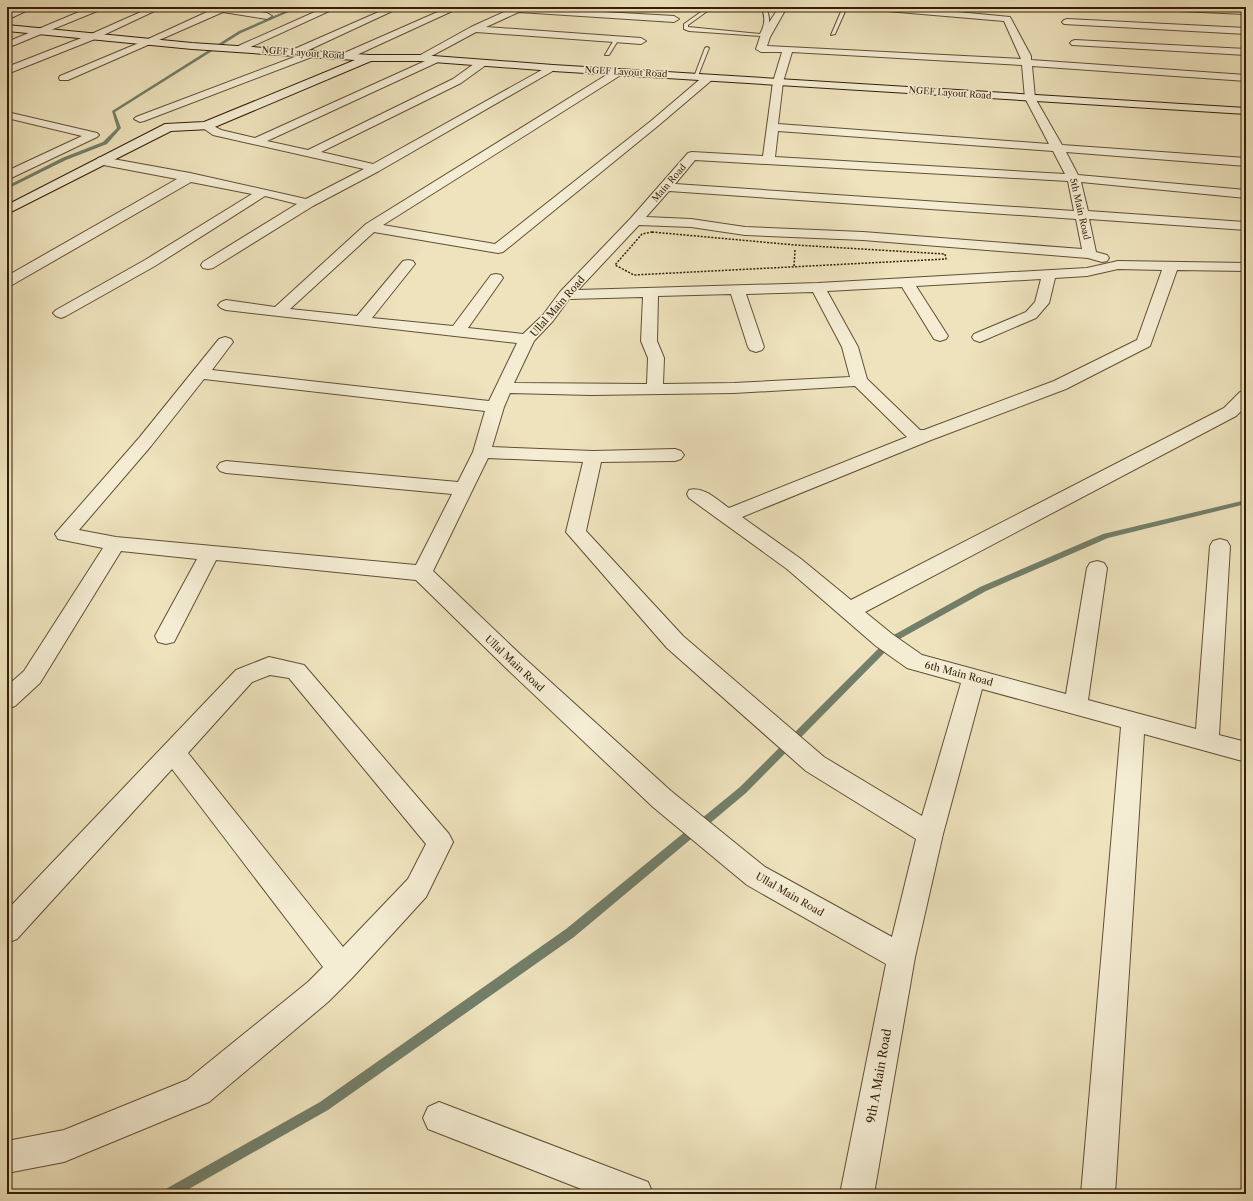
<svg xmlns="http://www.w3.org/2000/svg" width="1253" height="1201" font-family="'Libre Caslon Text',serif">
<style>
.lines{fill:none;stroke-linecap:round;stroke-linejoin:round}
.stream{fill:#727f69;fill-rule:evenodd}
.lane-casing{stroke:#624f34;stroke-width:2}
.street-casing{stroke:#624f34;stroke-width:2}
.secondary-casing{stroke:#341e07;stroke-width:2}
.path{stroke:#341e07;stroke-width:1.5;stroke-dasharray:2 1.5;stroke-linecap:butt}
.lane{fill:#f4edd4;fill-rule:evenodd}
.street{fill:#f4edd4;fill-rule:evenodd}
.secondary{fill:#f4edd4;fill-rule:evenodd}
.labels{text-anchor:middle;stroke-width:3;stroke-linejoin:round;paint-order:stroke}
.far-street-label{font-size:9px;fill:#341e07;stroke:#f4edd4}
.street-label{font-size:10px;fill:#341e07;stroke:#f4edd4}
.near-street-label{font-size:12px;fill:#341e07;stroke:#f4edd4}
</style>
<rect width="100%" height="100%" fill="#eee3bd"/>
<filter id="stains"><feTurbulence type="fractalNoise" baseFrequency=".005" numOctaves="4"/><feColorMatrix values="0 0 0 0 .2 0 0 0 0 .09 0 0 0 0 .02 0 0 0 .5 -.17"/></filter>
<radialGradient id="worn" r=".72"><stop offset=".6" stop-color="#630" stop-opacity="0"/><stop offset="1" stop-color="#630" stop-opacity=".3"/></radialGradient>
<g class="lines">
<!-- stream -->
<path class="stream" d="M295,7h5l-59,26 -126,79 6,16 -14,16 -41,16 -59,29v-3l55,-28 41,-16 14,-14 -5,-17 127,-80z
M1246,500v4l-138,34 -122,53 -90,50 -150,152 -172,144 -246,173 -148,84h-18l2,-4 156,-88 246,-173 174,-142 150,-150 90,-50 123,-53z"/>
<defs>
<path id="lane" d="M708,7h5l-25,18v2l72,7c5,-9 6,-18 1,-27h4c6,9 6,23 -4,29l-72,-5 -5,-2v-5z
M843,7h4l-12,27 -4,1z
M615,38l4,1 -10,16h-4z
M707,47l2,1 -11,28 -4,1 11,-29z"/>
<path id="street" d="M22,7h12l-27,13v-6z
M91,7h12l-1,2 -95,39v-6z
M152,7h11l-68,32 -88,35v-7l82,-32z
M218,7h13l36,6 5,3 -5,3 -44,-7 -155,68h-8l-1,-2 1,-2 86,-36z
M326,7h12l-96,44 -3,1 -5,-3 2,-2z
M390,7h11l-101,47 -4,1 -5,-3 1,-2z
M449,7h12l-111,51h-8l-1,-2 1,-2z
M515,7l159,9 5,3 -5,3 -155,-10 -33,15 155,11 5,3 -5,3 -165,-12 -52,28h-8l-1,-2 56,-31z
M779,7h8l-17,30 -3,9 254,13 -17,-38 -129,-11 -4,-3h34l105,10 21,39v4l215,15v6l-214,-15 3,32 27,47 184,13v8l-180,-14 12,23 168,15v8l-165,-16 7,29 157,11 1,8 -157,-11 7,33 11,3 2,3 -2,3 -5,1 -14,-4 -225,-18 -118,-5 -54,-8 -52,-2 -61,65 240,-7 269,-15 31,-7 128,2v8l-69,-1 -27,76 -84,43 -135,51 -189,77 59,42 50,41 373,-192 16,-16 6,-1v15l-10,10 -371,196 27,22 30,21 144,39 21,-126 3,-5 7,-2 7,2 3,5 -19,132 108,29 14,-183 3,-5 7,-2 7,2 3,5 -11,189 27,7v20l-102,-28 -29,460h-34l40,-467 -139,-38 -39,145 -28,123 -41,237h-34l46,-230 -139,-79 -94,-78 -147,-139 -90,-88 -200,-20 -42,82 -8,2 -8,-2 -3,-6 42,-77 -76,-8 -81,132 -25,23 -8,3v-23l17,-15 79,-123 -45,-9 -3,-5 84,-96 80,-99 6,-2 6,2 2,3 -21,28 277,31 28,-58 -291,-33 -5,-2 -3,-3 3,-3 5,-2 49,7 91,-83 250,-155h8l1,2 -1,2 -241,152 112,19 156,-123 54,-46h8l1,2 -1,2 -54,46 -156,127 -5,1 -124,-21 -84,77 67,7 46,-55 5,-1 5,1 2,3 -43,54 81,8 38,-51 5,-1 5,1 2,3 -35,50 55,6 20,-19 17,-23 71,-74 57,-65 4,-1 71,4 10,-74 9,-30h-21l-5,-3 4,-12zM792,52l230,13 3,33 24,46 -271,-20 5,-42zM778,131l275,20 12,23 -290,-17zM695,160l373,21 6,30 -399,-27zM669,191l407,28 6,30 -219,-17 -118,-5 -54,-8 -45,-2zM1118,269l44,1 -25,70 -83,41 -130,49h-4l-53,-51 -9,-32 -31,-56 75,-4 32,52 6,2 6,-2 2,-3 -32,-50 125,-7 -6,23 -9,10 -52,22 -2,3 2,3 6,2 56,-24 13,-15 6,-25 32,-2zM813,292l29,55 8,30 -116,6 -71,1 1,-26 -7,-17 1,-45 73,-2 17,53 2,3 6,2 6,-2 2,-3 -18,-53zM643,297l-2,44 7,17 -1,26 -133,-1 20,-42 19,-20 16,-22zM204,379l281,32 -12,41 -15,30 -232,-21 -6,2 -3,4 3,4 6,2 226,21 -36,71 -300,-28 -37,-7 72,-84zM855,386l52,51 -178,71c-12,-8 -25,-22 -40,-18l-2,4 2,4 98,71 89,77 31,22 54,15 -39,133 -98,-59 -141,-121 -97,-105 15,-69 74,-1 6,-2 3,-4 -3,-4 -6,-2 -82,2 -101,-4 12,-40 6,-14 81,2 143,-2zM488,458l95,4 -17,70 101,116 139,123 110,68 -24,98 -127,-70 -94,-76 -149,-135 -89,-85z
M1151,7l95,1v6l-91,-4z
M1067,19l179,9v6l-182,-10 -2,-2 2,-2z
M1075,40l171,9v6l-174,-10 -2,-2 2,-2z
M313,50l5,3 -1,2 -173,66 -4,1 -6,-3 2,-2z
M434,57l5,3 -1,2 -171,79 41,9 145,-71 25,-18h8l1,2 -1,2 -25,18 -140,69 52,12 176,-98h8l1,2 -179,103 -66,35 -100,62 -5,1 -5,-1 -2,-3 2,-3 94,-58 -32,-8 -110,70 -89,50 -5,2 -5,-2 -3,-3 3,-3 89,-50 107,-66 -61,-12 -179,103 -5,1v-10l170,-97 -79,-15 -2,-3 2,-3 4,-1 88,16 116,26 58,-30 -151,-34 -13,-9 2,-2h8l11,6 34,8z
M7,112l90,21 2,2 -2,2 -90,43v-9l75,-35 -75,-18z
M269,657l35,8 145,169 4,8 -27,55 -74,81 -24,24 -119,100 -145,60 -57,11v-32l57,-11 123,-50 121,-98 15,-15 -151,-198 -155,170 -10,4v-33l229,-240zM270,675l19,3 137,166 -18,35 -65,68 -155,-194 64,-71z
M439,1102l209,80 5,12h-59l-166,-65 -5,-11 5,-11z"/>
<path id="secondary" d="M7,25l185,18 178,12h50l133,10 693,43v6l-693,-43 -133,-10h-49l-161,68 -39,2 -164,83v-9l158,-81 39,-2 151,-62 -163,-11 -185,-18z"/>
</defs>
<!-- lane casing -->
<use href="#lane" class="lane-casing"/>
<!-- street casing -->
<use href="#street" class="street-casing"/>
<!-- secondary casing -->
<use href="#secondary" class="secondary-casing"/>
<!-- path -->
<path class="path" d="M652,232l143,13 150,9 1,5 -312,16 -19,-10 27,-31z
M794,266l1,-16"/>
<!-- lane -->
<use href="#lane" class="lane"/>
<!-- street -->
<use href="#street" class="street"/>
<!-- secondary -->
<use href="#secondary" class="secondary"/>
</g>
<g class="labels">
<!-- far-street labels -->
<g class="far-street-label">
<text transform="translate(303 53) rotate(4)" y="3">NGEF Layout Road</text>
<text transform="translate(626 72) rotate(3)" y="3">NGEF Layout Road</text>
<text transform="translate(950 93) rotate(4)" y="3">NGEF Layout Road</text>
<text transform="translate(669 183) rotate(-49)" y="3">Main Road</text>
<text transform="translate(1080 209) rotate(77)" y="3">5th Main Road</text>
</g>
<!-- street labels -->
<g class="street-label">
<text transform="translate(557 306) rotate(-49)" y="4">Ullal Main Road</text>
<text transform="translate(515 663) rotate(43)" y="4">Ullal Main Road</text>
<text transform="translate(959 673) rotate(15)" y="4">6th Main Road</text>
<text transform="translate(790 894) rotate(30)" y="4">Ullal Main Road</text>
</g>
<!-- near-street labels -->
<g class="near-street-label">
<text transform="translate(879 1076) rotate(-80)" y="4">9th A Main Road</text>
</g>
</g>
<!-- margin -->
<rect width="1253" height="1201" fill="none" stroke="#eee3bd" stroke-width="24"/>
<rect x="8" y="8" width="1237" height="1185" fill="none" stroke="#341e07" stroke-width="2"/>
<rect x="12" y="12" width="1229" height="1177" fill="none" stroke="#341e07"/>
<rect width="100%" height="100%" filter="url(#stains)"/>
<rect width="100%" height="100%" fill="url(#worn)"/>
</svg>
